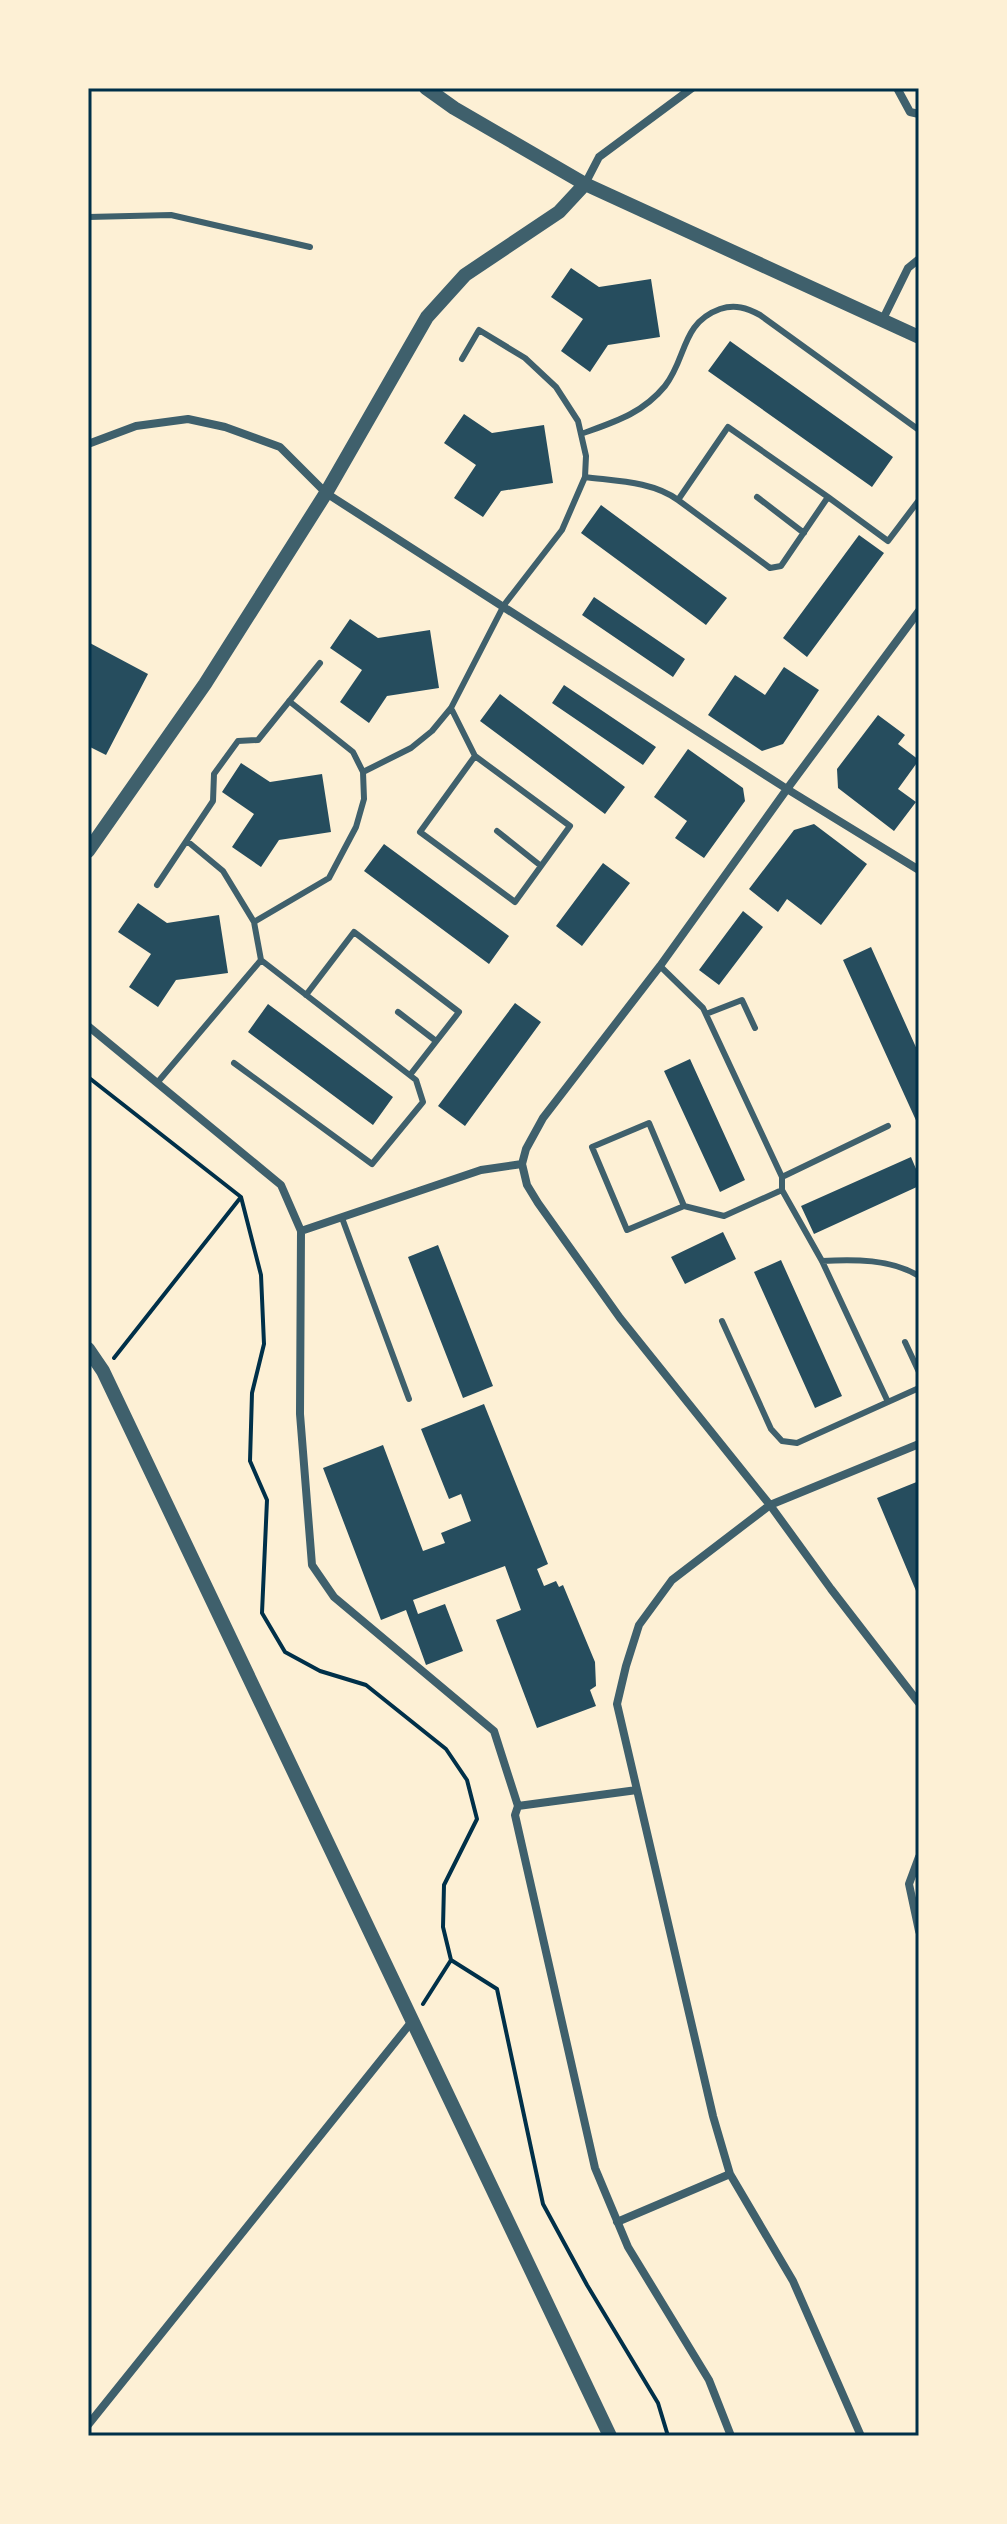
<svg xmlns="http://www.w3.org/2000/svg" width="1007" height="2524" font-family="Bitter,serif">
<style>
.building{fill:#264d5e}
.lines{fill:none;stroke-linecap:round;stroke-linejoin:round}
.path{stroke:#003049;stroke-width:4}
.service{stroke:#3f606c;stroke-width:6}
.minor{stroke:#3f606c;stroke-width:8}
.tertiary{stroke:#3f606c;stroke-width:14}
.neatline{fill:none;stroke:#003049;stroke-width:3}
</style>
<rect width="100%" height="100%" fill="#fdf0d5"/>
<!-- building -->
<path class="building" d="M571,268l28,19 52,-8 9,58 -52,8 -18,27 -29,-21 22,-32 -32,-22z
M730,341l163,116 -21,30 -164,-116z
M464,414l28,19 52,-8 9,58 -52,8 -18,26 -29,-19 22,-33 -32,-22z
M601,505l126,93 -21,27 -125,-92z
M859,535l25,18 -77,104 -24,-19z
M594,597l91,62 -12,18 -91,-62z
M350,619l28,19 52,-8 9,58 -52,8 -18,27 -29,-21 22,-32 -32,-22z
M88,642l60,32 -42,81 -18,-9z
M784,667l35,23 -36,54 -21,7 -54,-36 27,-40 30,20z
M564,685l92,62 -13,18 -91,-62z
M500,694l125,93 -20,27 -125,-93z
M878,715l27,20 -7,9 21,16 -21,29 18,13 -22,29 -56,-43 -1,-19z
M688,749l55,39 2,13 -41,57 -29,-20 12,-17 -33,-24z
M241,763l29,19 52,-8 9,58 -52,8 -18,27 -29,-20 22,-33 -32,-22z
M814,824l53,40 -46,61 -34,-26 -9,13 -29,-23 45,-59z
M384,844l125,92 -20,28 -125,-93z
M603,863l27,20 -48,63 -26,-20z
M138,903l29,20 52,-8 9,58 -52,7 -18,27 -29,-20 22,-33 -33,-22z
M743,911l20,16 -44,58 -20,-15z
M871,947l48,107v73l-76,-167z
M515,1003l26,19 -76,104 -27,-20z
M268,1004l125,93 -20,28 -125,-93z
M690,1059l55,121 -25,12 -56,-121z
M911,1157l8,19v10l-105,48 -13,-28z
M723,1232l13,27 -51,25 -14,-27z
M438,1245l55,141 -30,12 -55,-141z
M781,1260l61,136 -27,12 -61,-136z
M484,1404l64,160 -11,5 7,17 12,-5 3,6 4,-2 32,77 1,24 -6,4 6,16 -59,22 -41,-108 25,-10 -16,-44 -92,34 5,14 27,-10 18,47 -37,14 -20,-55 -25,10 -58,-152 60,-23 40,106 22,-8 -4,-10 30,-12 -10,-27 -12,5 -28,-70z
M919,1481v117l-42,-100z"/>
<g class="lines">
<!-- path -->
<path class="path" d="M88,1077l153,120 20,78 3,69 -12,49 -2,68 17,39 -5,113 23,39 35,19 46,14 80,64 21,31 10,39 -33,66 -1,42 8,33 46,29 46,215 44,81 71,118 10,33
M114,1358l127,-161
M423,2004l28,-44"/>
<!-- service -->
<path class="service" d="M88,217l83,-2 139,32
M581,434c33,-12 61,-20 84,-48 22,-28 16,-63 55,-77 15,-5 27,-1 40,6l159,115
M585,477c30,4 67,4 93,23l92,68 11,-2 47,-69 -100,-70 -50,73
M757,497l47,36
M828,497l60,44 31,-41
M289,701l64,51 10,20
M451,708l24,48 95,70 -55,76 -95,-70 55,-76
M497,831l44,35
M187,841l36,30 31,51
M157,885l56,-84 1,-27 24,-33 20,-1 62,-77
M660,966l43,42 79,169v13l40,71 66,141
M306,995l48,-63 105,80 -49,63
M398,1012l38,29
M706,1014l36,-14 13,28
M234,1063l138,101 51,-62 -7,-22 -155,-120
M157,1083l104,-123 -7,-38 75,-44 27,-51 8,-28 -1,-27 48,-24 21,-17 19,-23 53,-103 58,-75 23,-53 1,-21 -8,-35 -22,-34 -31,-29 -46,-28 -17,29
M782,1177l106,-51
M684,1206l-35,-83 -57,24 35,83 57,-24 40,10 58,-26
M342,1218l67,181
M822,1261c31,-2 70,-2 97,15
M722,1321l49,108 11,12 15,2 122,-55
M905,1342l14,30"/>
<!-- minor -->
<path class="minor" d="M897,88l13,24 9,2
M585,184l14,-27 93,-69
M882,321l26,-53 11,-9
M88,444l48,-18 52,-7 37,8 55,20 46,46 461,296 132,81
M919,611l-132,178 -127,177 -117,152 -17,31 -4,15 5,21 11,18 82,115 150,187 61,84 88,114
M88,1026l193,159 20,46 180,-61 41,-6
M301,1231l-1,183 12,151 22,32 160,134 24,75 -3,9 80,353 33,79 81,133 22,56
M518,1806l119,-16
M919,1857l-10,27 10,47
M617,2222l113,-48
M88,2425l325,-405
M861,2436l-68,-155 -63,-107 -17,-58 -96,-412 9,-38 13,-41 33,-45 98,-75 149,-61"/>
<!-- tertiary -->
<path class="tertiary" d="M426,88l28,20 131,76 334,153
M88,851l117,-167 121,-191 101,-176 38,-42 94,-63 26,-28
M88,1349l15,22 507,1065"/>
</g>
<!-- border -->
<rect width="1007" height="2524" fill="none" stroke="#fdf0d5" stroke-width="180"/>
<rect x="90" y="90" width="827" height="2344" class="neatline"/>
</svg>
